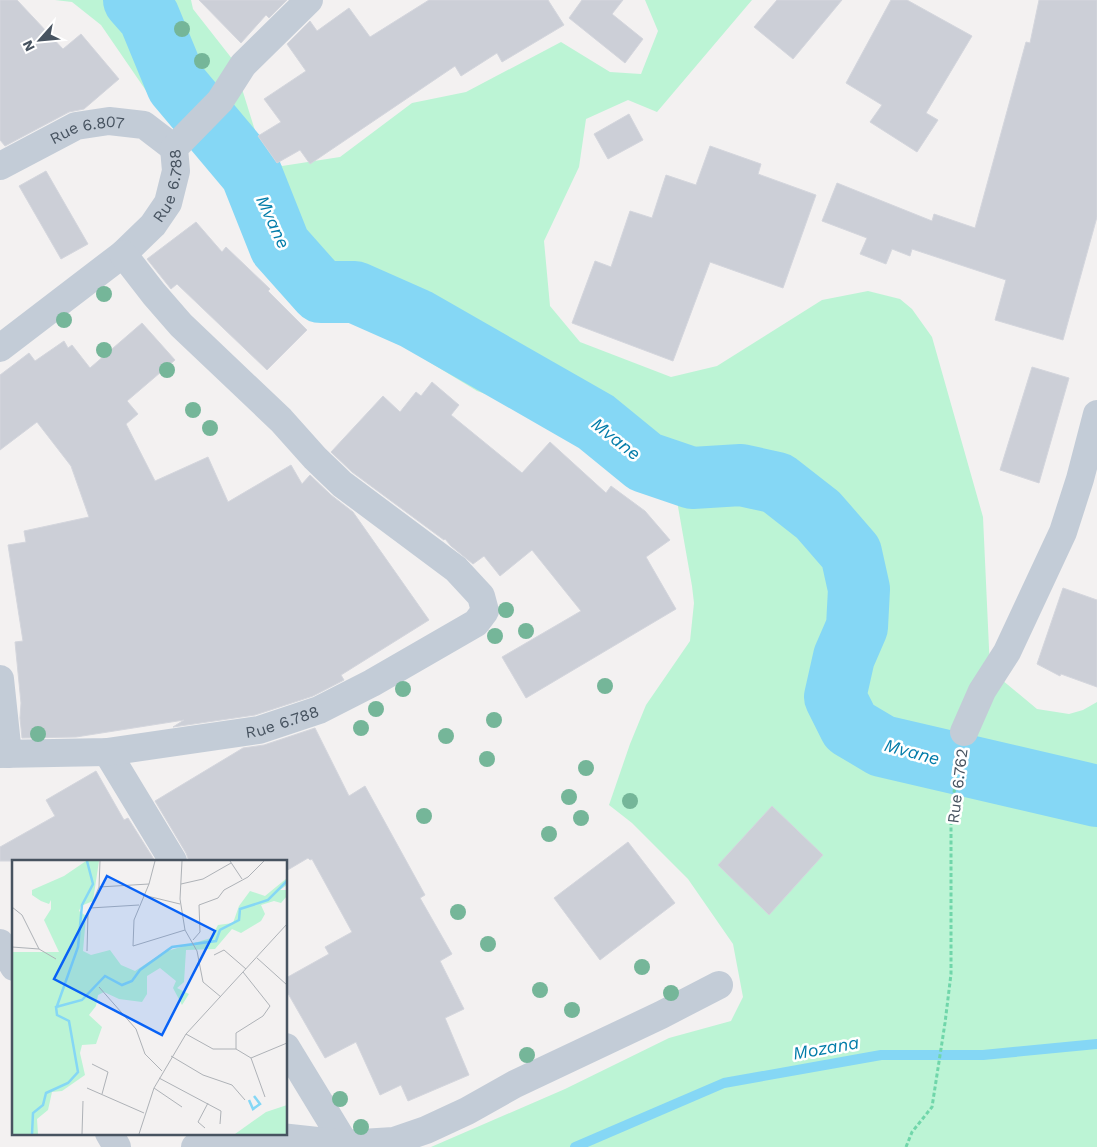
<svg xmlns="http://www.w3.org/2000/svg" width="1097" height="1147" font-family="'Work Sans',sans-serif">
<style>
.green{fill:#bcf4d5}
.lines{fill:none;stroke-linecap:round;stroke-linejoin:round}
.stream{stroke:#85d7f5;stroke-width:10}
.river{stroke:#85d7f5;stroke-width:62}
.building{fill:#cccfd7;stroke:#d4d6dd}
.path{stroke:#70d6aa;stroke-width:3;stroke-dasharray:4 2.5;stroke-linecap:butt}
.minor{stroke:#c3ccd7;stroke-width:28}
.tree{fill:#75b699}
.labels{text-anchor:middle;stroke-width:5;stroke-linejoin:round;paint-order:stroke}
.street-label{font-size:16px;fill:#475360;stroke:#fff}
.water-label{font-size:18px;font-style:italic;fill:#027ca9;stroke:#fff}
.inset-river{fill:none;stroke:#85d7f5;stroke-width:2.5}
.inset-road{fill:none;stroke:#aeb2b7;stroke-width:1}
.view{fill:#0862f6;fill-opacity:0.15;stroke:#0862f6;stroke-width:2.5}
.inset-edge{fill:none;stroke:#475360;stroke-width:2.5}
</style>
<rect width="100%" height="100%" fill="#f3f1f1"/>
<!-- green -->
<path class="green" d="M55,0h136l2,9 40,51 24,77 25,29 58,-9 72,-54 54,-11 95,-50 49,30 31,2 17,-43 -13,-31h107l-95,112 -29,-12 -42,19 -7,48 -35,74 6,65 30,36 91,35 46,-11 105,-66 46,-9 32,8 12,10 20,28 51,180 7,153 47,39 32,5 14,-4 14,-8v445h-666l134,-58 104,-51 62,-17 12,-24 -10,-53 -45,-65 -56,-56 -23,-18 21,-61 16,-39 44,-64 4,-38 -2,-17 -15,-85 -23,-9 -30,-15 -59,-55 -88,-31 -79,-48 -30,-28 -22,-36 -78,-56 -45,-46 -21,-27 11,-21 -19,-26 -24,8 -21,-16 -48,-70 -29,-23z"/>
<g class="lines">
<!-- stream -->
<path class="stream" d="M575,1147l149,-64 157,-28h102l114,-11"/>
<!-- river -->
<path class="river" d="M134,0l15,17 28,68 74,88 29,73 41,46h34l61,27 180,103 49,40 47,16 49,-3 36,8 41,32 33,38 8,36 -2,38 -13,30 -9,40 15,30 32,19 215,50"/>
</g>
<!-- building -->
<path class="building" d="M0,0h17l46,49 18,-15 38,45 -35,30 -15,3 -64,34 -5,-6z
M199,0h88l-18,18 -3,-3 -25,28z
M429,0h119l16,25 -62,37 -5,-9 -36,23 -6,-10 -145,98 -10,-14 -23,13 -19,-27 23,-14 -17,-23 42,-28 -19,-27 23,-23 7,10 32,-23 21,29z
M582,0h41l-11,14 31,25 -18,24 -56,-45z
M777,0h65l-49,59 -39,-32z
M891,0h16l65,36 -46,77 12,7 -21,32 -47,-30 12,-17 -36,-22z
M1039,0h58v217l-34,123 -68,-20 11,-40 -94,-31 -2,7 -18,-7 -6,15 -26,-10 7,-16 -45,-17 15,-38 95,38 2,-7 41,14 51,-186 4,1z
M629,114l14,26 -35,19 -14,-25z
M710,146l51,18 -3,10 58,21 -33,93 -73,-26 -37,99 -101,-38 23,-62 16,6 19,-56 22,7 14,-43 30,10z
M46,171l42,73 -27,15 -42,-73z
M196,222l26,30 4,-5 44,42 -2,2 39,39 -40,40 -90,-86 -6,5 -24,-30z
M142,323l33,37 -48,41 11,13 -12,10 29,57 53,-24 20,45 63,-37 11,19 8,-9 21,20 22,17 76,108 -88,55 3,5 -31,16 -58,19 -82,12 11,-7 -108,17 -54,1 -2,-20 1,-15 -6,-61 8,-1 -15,-96 18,-3 -2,-11 65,-14 -18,-51 -34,-44 -37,28v-75l29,-22 6,8 29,-20 4,7 4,-3 18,23z
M1032,367l37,11 -30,105 -39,-13z
M432,382l27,23 -8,10 71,58 28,-31 56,51 5,-7 34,25 25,29 -24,17 30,52 -150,89 -24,-41 79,-46 -49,-61 -32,26 -16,-20 -11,8 -22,-18 -6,-7 -1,1 -92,-68 -21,-20 52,-56 17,16 16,-20 5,4z
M1063,588l34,12v87l-36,-13 -1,2 -23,-12z
M315,728l34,68 16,-10 60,109 -5,3 32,56 -12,7 24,48 -19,9 24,57 -61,26 -7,-16 -21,10 -24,-53 -31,16 -39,-68v-12l43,-24 -4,-7 27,-15 -40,-73 -2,1 -2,-2 -22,13v-10h-97l-3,-8 -31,-52 88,-53 21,-3z
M96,771l28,49 4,-2 27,43h-155v-14l55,-31 -9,-16z
M772,806l51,49 -54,60 -51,-50z
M628,842l47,61 -75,57 -46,-62z"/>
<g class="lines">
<!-- path -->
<path class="path" d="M906,1147l6,-15 20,-25 13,-84 6,-49v-151l6,-60"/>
<!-- minor -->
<g class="minor">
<path id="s1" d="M0,166l76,-40 33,-5 35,4 30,23"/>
<path id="s2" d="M0,348l123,-94 30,-29 15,-22 8,-32 -2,-23 46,-47 23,-36 66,-65"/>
<path d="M0,679l8,75"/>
<path d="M964,732l18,-41 25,-39 56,-120 17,-53 17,-65"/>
<path d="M107,752l66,109"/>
<path id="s3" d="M0,754l107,-2 152,-22 60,-20 53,-27 104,-60 9,-12 -4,-15 -25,-27 -114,-85 -27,-26 -34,-38 -100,-95 -27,-31 -31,-40"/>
<path d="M0,943l14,24"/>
<path d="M286,1047l59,97"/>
<path d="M109,1133l8,14"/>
<path d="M195,1147l58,-13 92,10 49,-3 32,-11 41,-19 48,-27 146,-69 58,-30"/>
</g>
</g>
<!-- trees -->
<g class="tree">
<circle cx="182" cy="29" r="8"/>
<circle cx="202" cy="61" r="8"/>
<circle cx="104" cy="294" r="8"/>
<circle cx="64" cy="320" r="8"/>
<circle cx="104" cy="350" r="8"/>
<circle cx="167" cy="370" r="8"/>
<circle cx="193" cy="410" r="8"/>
<circle cx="210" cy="428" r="8"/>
<circle cx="506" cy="610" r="8"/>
<circle cx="526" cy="631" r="8"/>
<circle cx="495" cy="636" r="8"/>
<circle cx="605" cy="686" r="8"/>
<circle cx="403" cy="689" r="8"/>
<circle cx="376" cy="709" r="8"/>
<circle cx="494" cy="720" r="8"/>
<circle cx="361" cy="728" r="8"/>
<circle cx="38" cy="734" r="8"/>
<circle cx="446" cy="736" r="8"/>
<circle cx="487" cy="759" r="8"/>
<circle cx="586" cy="768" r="8"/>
<circle cx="569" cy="797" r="8"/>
<circle cx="630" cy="801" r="8"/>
<circle cx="424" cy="816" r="8"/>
<circle cx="581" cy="818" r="8"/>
<circle cx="549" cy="834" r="8"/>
<circle cx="458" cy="912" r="8"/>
<circle cx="488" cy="944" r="8"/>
<circle cx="642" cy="967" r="8"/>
<circle cx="540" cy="990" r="8"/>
<circle cx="671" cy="993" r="8"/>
<circle cx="572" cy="1010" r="8"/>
<circle cx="527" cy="1055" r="8"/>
<circle cx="340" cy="1099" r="8"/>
<circle cx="361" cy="1127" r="8"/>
</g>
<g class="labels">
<!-- street labels -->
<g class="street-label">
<text dy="6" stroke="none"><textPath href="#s1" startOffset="96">Rue 6.807</textPath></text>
<text dy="6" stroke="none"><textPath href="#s2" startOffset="240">Rue 6.788</textPath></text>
<text dy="6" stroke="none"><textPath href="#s3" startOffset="285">Rue 6.788</textPath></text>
<text transform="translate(957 786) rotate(-83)" y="6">Rue 6.762</text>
</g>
<!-- water labels -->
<g class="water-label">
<text transform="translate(273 222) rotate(65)" y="6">Mvane</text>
<text transform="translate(616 439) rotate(38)" y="6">Mvane</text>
<text transform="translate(912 752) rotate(15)" y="6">Mvane</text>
<text transform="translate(826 1048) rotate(-10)" y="6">Mozana</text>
</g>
</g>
<!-- overview -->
<g transform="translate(12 860)">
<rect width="275" height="275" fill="#f3f1f1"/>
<path d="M74,1h13l-6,40 -12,5 -2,5 7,5 -3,35 8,4 19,-5 11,15 14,6 29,-19 47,-14 7,-13 15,-2 6,-17 11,-15 15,5 22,-18v7l-7,5h7v6l-6,7 -7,-2 -13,4 4,9 -4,7 -20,12 -9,-4 -17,20 -29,1 -2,32 -7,6 12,6 -7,11 -9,-17 3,-7 -16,-13 -13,8v18l-5,8 -23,-3 -15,-7 -6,3 -2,11 -7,9 13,12 -6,17 -14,1 -2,8 5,22 -23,16 -10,1 -4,18 -11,9 1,15h-26v-182h47l-15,-32 7,-11v-9l-2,4 -8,-3 -9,-6v-5l32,-14zM275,245v29h-52l31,-22z" fill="#bcf4d5"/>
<path class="inset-river" d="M45,146l21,-59 4,-42 11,-21 -6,-23M237,240l4,9 7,-5 -6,-8M20,274l1,-21 10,-8 3,-12 22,-10 10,-11 -9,-51 -12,-6 -1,-8 26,-7 23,-24 17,9 10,-4 8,-11 32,-23 44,-6 4,-11 19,-10 1,-11 28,-9 19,-19"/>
<path class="inset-road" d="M143,1l-6,23 -15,36 -1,26 52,-16M170,1l-2,38 5,31 12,21 6,31 18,15M218,1l12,18M169,24l22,-5 28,-16M87,27l50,-3M131,35l37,9M0,47l10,8 17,34 17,10M78,48l49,-3M181,80l7,-8 -1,-27 19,-7 6,-8 24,-13 16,-16M0,87l27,2M75,91l1,-38 11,-26 1,-26M202,95l10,-5 22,19M245,98l30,27M87,127l37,42 9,25 17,17M174,174l27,15h23l15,9 36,-15M224,189v-16l27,-17 7,-10 -27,-34M159,196l32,19 29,10 13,15M239,198l14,39M80,204l16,8 -6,22M147,218l62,33 -1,13M75,228l57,25M142,228l28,19M193,268l-7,-6 10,-19M70,274l1,-33M127,274l15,-46 32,-54 101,-110"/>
<path class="view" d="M95,16l108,55 -53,104 -108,-56z"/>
<rect width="275" height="275" class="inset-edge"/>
</g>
<!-- north arrow -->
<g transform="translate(40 40) rotate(243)" stroke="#ffffff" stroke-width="4" paint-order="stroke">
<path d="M0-4L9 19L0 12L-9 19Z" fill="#475360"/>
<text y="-8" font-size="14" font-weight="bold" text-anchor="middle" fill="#475360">N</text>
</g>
</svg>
